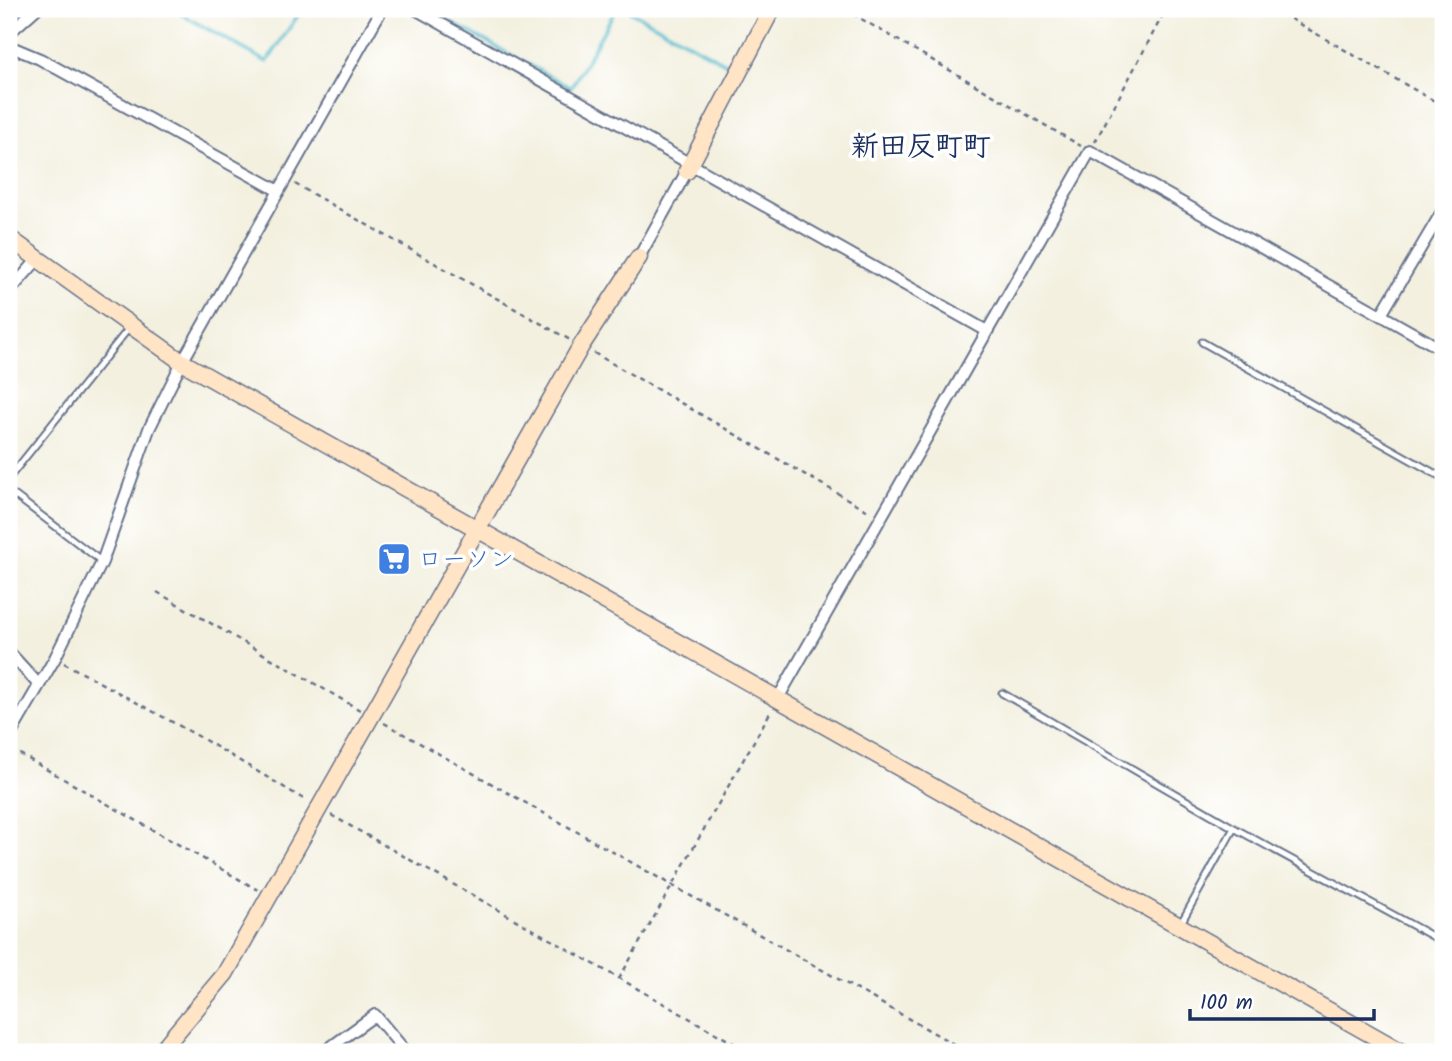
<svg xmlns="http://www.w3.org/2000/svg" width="1452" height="1061" font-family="Kalam,'Klee One',sans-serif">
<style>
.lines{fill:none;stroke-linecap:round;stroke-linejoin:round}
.stream{stroke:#51bbce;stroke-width:3.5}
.lane-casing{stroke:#67738b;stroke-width:9}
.street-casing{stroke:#67738b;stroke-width:14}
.secondary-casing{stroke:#67738b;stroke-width:19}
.path{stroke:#67738b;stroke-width:2.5;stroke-dasharray:5 5;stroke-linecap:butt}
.lane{stroke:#fff;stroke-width:5}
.street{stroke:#fff;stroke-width:10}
.secondary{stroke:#ffe4c6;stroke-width:16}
.labels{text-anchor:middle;stroke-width:7;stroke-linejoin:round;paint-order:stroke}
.shop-label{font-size:24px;fill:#366cbe;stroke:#fff;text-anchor:start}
.quarter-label{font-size:28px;font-weight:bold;fill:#1b2f5e;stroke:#fff}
</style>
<rect width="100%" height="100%" fill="#fff"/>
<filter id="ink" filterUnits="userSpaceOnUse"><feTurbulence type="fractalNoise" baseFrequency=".0143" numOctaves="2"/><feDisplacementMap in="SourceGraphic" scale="14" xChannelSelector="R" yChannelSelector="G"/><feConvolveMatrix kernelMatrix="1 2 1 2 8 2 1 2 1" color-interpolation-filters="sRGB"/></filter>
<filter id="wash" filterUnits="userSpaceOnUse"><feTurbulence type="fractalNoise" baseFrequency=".00686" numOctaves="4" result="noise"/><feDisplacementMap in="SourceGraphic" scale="28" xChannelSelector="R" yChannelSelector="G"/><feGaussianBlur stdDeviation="1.57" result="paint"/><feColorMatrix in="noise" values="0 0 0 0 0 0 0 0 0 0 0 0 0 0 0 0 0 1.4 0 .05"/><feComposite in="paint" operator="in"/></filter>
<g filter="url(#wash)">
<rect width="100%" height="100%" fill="#f3f0df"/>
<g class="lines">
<!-- stream -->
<path class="stream" d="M172,9l95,53 35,-53
M427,9l144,79 45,-79
M626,9l105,57"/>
</g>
</g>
<g filter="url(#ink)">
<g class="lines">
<defs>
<path id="lane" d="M1202,342l241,136
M9,478l120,-150
M9,491l92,70
M1002,693l232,135 209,114
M1181,923l53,-95"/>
<path id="street" d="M415,9l572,322
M9,33l27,-24
M9,46l31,13 239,132
M639,257l48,-86
M9,292l29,-33
M1381,315l62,-105
M9,652l30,33
M777,700l313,-549 353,199
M9,737l46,-79 47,-96 47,-133 33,-67 200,-353
M324,1052l51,-37 31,37"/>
<path id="secondary" d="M687,171l85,-162
M9,238l173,124 1220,690
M160,1052l65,-78 356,-628 58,-89"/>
</defs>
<!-- lane casing -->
<use href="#lane" class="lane-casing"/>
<!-- street casing -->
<use href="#street" class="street-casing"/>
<!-- secondary casing -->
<use href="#secondary" class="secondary-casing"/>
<!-- path -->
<path class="path" d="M844,9l237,137
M1273,9l170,97
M1095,142l71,-133
M295,184l275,156
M594,353l276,159
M157,592l203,118
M64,663l134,73 109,65
M384,723l582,328
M11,749l247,141
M331,815l418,237
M619,979l152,-268"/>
<!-- lane -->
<use href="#lane" class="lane"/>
<!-- street -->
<use href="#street" class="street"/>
<!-- secondary -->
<use href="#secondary" class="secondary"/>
</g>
</g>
<!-- icons -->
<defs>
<symbol id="supermarket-square" viewBox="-11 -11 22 22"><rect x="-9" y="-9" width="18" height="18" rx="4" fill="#3f7fe0" stroke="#fff"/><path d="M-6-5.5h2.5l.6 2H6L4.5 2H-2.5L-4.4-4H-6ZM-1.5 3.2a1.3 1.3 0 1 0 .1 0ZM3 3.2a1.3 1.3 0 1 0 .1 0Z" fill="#fff"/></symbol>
</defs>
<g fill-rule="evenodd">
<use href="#supermarket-square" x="375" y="540" width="38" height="38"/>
</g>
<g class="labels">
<!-- shop labels -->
<g class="shop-label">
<text x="418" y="567">ローソン</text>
</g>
<!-- quarter labels -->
<g class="quarter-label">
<text x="921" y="155">新田反町町</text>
</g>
</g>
<!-- margin -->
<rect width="1452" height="1061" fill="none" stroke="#fff" stroke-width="35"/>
<!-- scale -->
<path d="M1190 1009v10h184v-10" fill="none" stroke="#1b2f5e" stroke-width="3.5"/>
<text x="1200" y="1009" font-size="21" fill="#1b2f5e" stroke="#ffffff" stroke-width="5" paint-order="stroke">100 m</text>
</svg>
